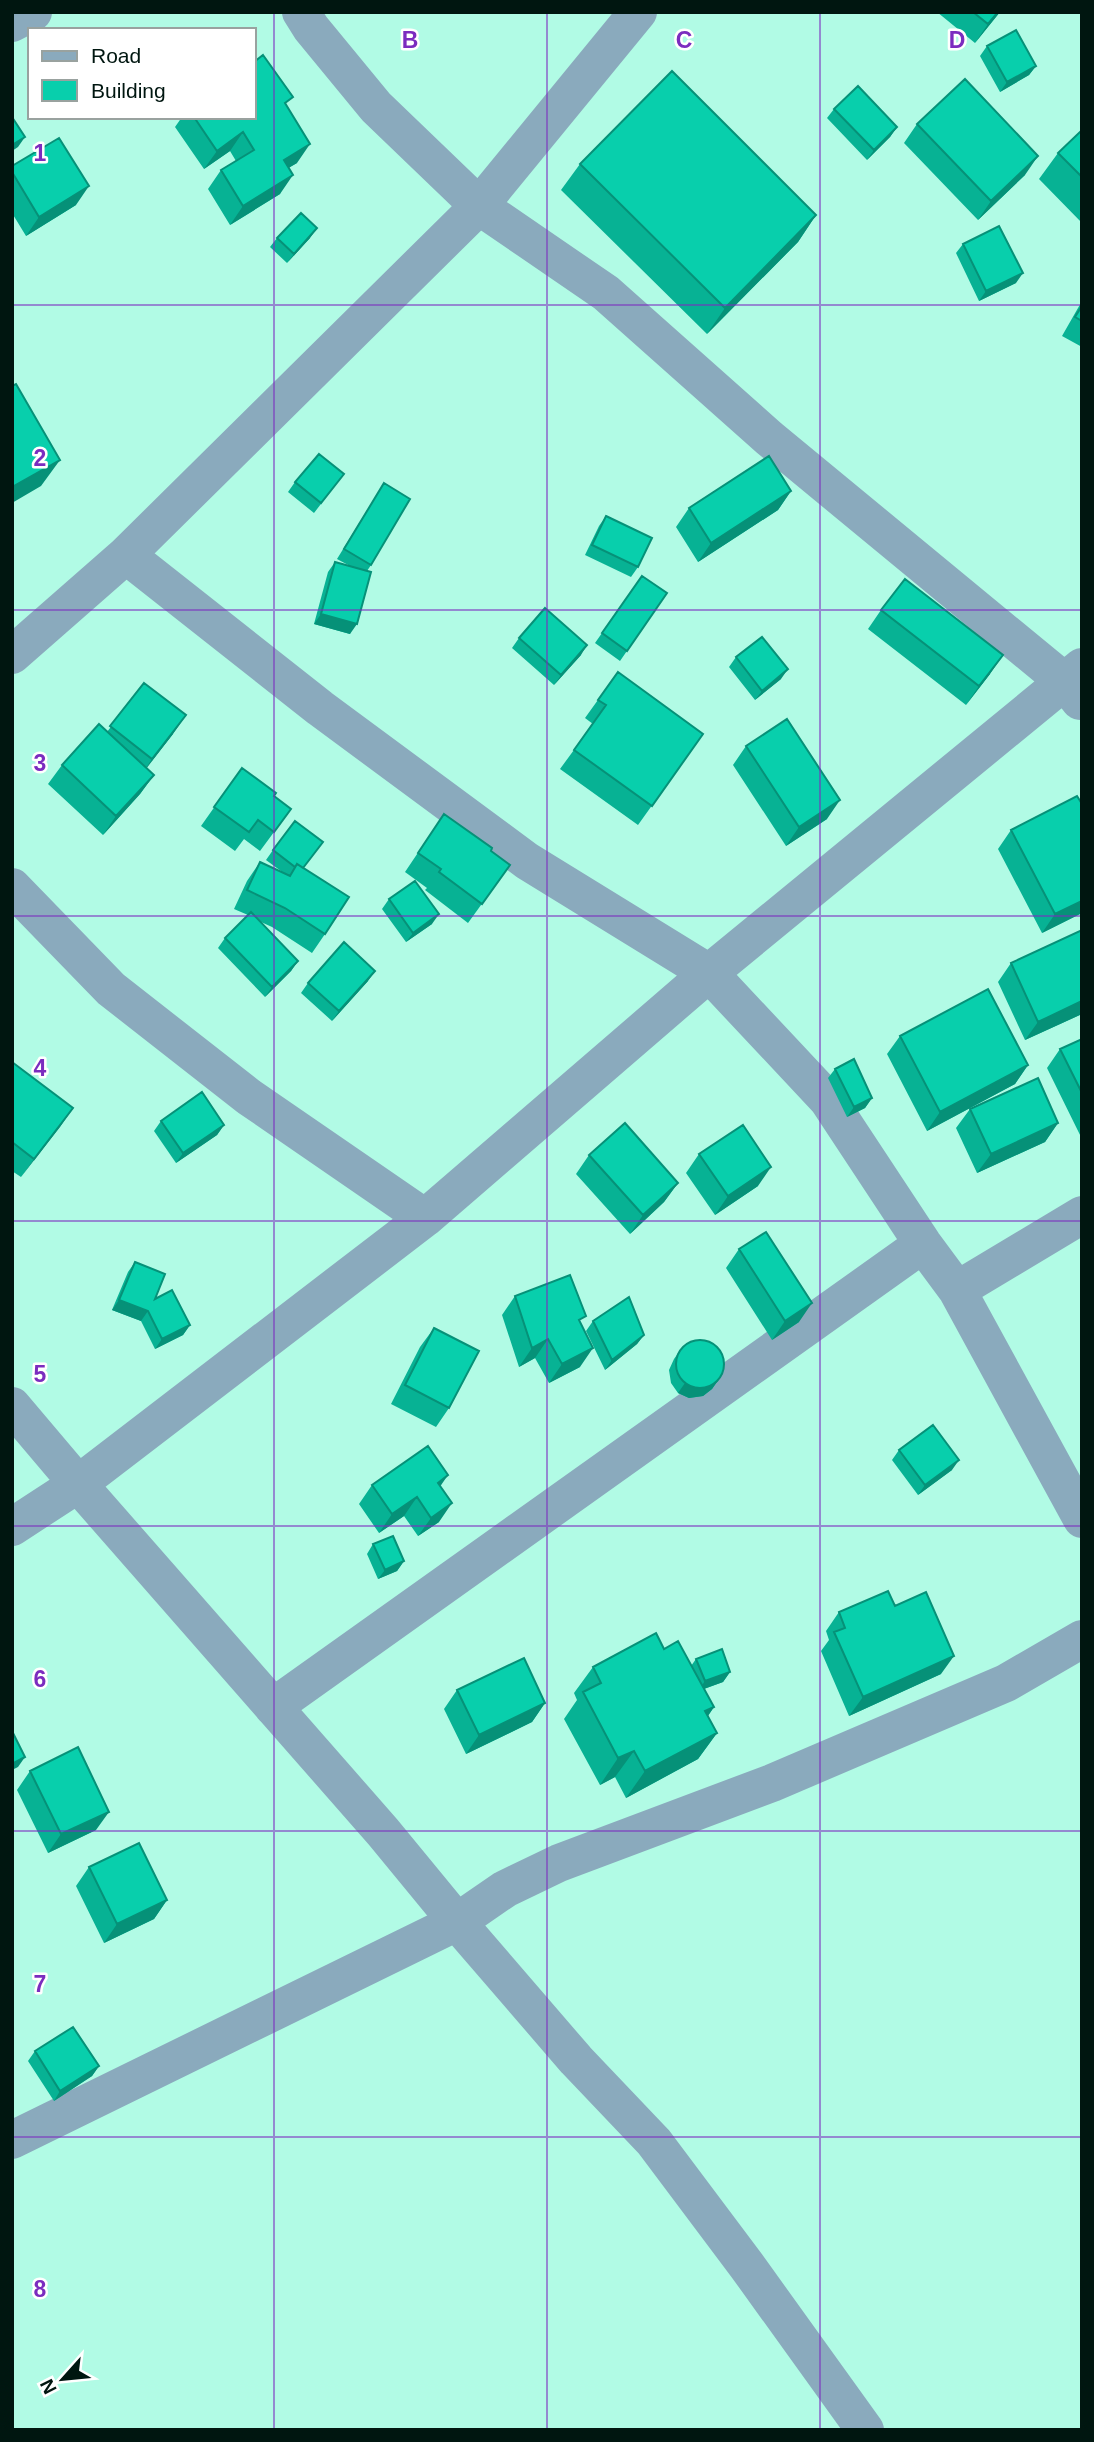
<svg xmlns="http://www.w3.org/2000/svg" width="1094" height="2442" font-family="Arial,sans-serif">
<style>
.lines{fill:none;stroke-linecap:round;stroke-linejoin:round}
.minor{stroke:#8aaabd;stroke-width:38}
.wall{fill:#07b294}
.shaded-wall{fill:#069178}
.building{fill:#08cfac;stroke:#069178;stroke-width:2}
.grid{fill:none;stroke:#7b2cbf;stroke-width:2;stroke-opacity:0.55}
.grid-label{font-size:23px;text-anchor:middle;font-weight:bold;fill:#7b2cbf;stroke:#fff;stroke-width:5;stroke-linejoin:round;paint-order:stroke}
</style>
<rect width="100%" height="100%" fill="#b1fbe5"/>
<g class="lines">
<!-- minor -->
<path class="minor" d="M301,12l10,16 65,79 103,99 127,87 163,145 296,244 15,19
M12,23l21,-11
M126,555l194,153 207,153 182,112 119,127 95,144 34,46 125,229
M12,655l114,-100 353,-349 159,-194
M12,887l99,102 138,108 176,121
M957,1290l125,-75
M12,1406l66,78 305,348 74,90 119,138 78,82 93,124 118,164
M12,1527l66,-43 347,-266 284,-245 373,-306
M273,1707l650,-463
M12,2140l445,-218 48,-33 54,-26 213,-80 234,-100 76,-44"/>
</g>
<!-- wall -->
<path class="wall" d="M937,12h63l-25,31z
M987,46l49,20 -7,9 -29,17 -20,-36z
M286,106l11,57 -9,5 -8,26 -50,31 -22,-36 13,-19 15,-9 -6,-10 -26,18 -29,-42 7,-10h72z
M834,109l63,18 -7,10 -23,23 -40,-42z
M917,124l108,51 -47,45 -74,-77z
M1082,130v93l-43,-44 19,-26z
M580,164l236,51 -18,27 -91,92 -146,-144z
M12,166l64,39 -50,31 -14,-23z
M277,238h33l-23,25 -17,-16z
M963,244l53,39 -37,18 -23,-48z
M1082,301v46l-20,-11z
M344,474l-30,39 -26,-21 7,-10z
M384,483l-13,82 -4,6 -17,63 -36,-10 14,-52 7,-10 15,4 -13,-7z
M791,491l-13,19 -80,52 -22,-35 13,-19z
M606,516l32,51 -7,10 -46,-22 14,-29z
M642,576l25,17 -47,68 -25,-18z
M881,610l109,64 -24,31 -98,-76z
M519,638l62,17 -27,30 -42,-37z
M736,657l45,22 -26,21 -26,-33z
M618,672l85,62 -65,91 -78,-56 33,-45 -8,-6z
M144,683l29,51 -27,34 8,7 -14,19 -37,41 -55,-51 14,-19 45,-33z
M746,746l81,73 -41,27 -53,-81z
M242,768l32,28 17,13 -31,42 -16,-12 -9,12 -34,-25z
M444,814l47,37 19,14 -42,58 -43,-33 2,-2 -22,-16z
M1011,830l71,83 -40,20 -44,-84z
M273,850l31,18 21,66 -13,19 -40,-26 -11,-5 37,39 -7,10 -26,26 -47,-49 7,-10 23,-23 -14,-6 13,-28 13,-19 25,12 -19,-14z
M389,899l43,25 -26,18 -24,-33z
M1082,930v84l-57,26 -27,-58 13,-19z
M368,981l-36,40 -31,-28 7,-10z
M900,1036l128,29 -13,19 -88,47 -40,-77z
M1082,1039v100l-35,-71 13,-19z
M12,1062l61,46 -52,69 -9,-6z
M835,1069l37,29 -7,10 -18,9 -19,-39z
M970,1109l88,14 -13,19 -68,31 -21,-45z
M161,1121l63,4 -7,10 -41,28 -22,-32z
M699,1154l59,32 -43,29 -29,-42z
M589,1155l89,28 -14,19 -34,32 -54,-60z
M739,1249l60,73 -27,18 -46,-72z
M135,1262l20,37 35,26 -7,10 -28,14 -14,-28 -29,-11 16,-38z
M515,1296l66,28 -1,43 -31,16 -14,-25 -16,9 -17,-52z
M593,1321l51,14 -7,9 -32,26 -19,-39z
M434,1328l15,80 -13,19 -45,-23 29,-57z
M681,1349l38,30 -7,10 -9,7 -14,2 -11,-5 -7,-10 -2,-13 5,-11z
M899,1450l53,20 -34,25 -26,-35z
M372,1485l68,2 -1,35 -21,14 -14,-20 -25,17 -20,-29z
M373,1544l31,17 -7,10 -19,8 -11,-25z
M895,1606l46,68 -92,42 -28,-65 8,-11 -3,-9 13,-19z
M664,1649l27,17 5,-7 34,13 -7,10 -19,7 10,18 -6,9 9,17 -19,26 -72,39 -11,-21 -15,8 -36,-66 13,-19 -3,-7 19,-26z
M457,1690l88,13 -13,19 -66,32 -22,-45z
M30,1771l66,59 -48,23 -31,-63z
M89,1867l78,33 -13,19 -50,24 -28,-57z
M35,2051l64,15 -7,10 -38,25 -26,-40z"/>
<!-- shaded-wall -->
<path class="shaded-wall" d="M998,12h2l-25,31 13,-19z
M1036,66l-7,9 -29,17 7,-10z
M897,127l-7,10 -23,23 7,-10z
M243,132l-13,19 -26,18 13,-18z
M25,137l-7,10 -6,4v-6z
M310,144l-13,19 -27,16 14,-19z
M1038,156l-13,19 -47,45 13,-19z
M293,175l-13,19 -50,31 13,-19z
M89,186l-13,19 -50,31 13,-19z
M816,215l-18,27 -91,92 18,-26z
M317,228l-7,10 -23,25 7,-9z
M1023,273l-7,10 -37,18 7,-10z
M60,460l-19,26 -29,17v-16z
M791,491l-13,19 -80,52 13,-19z
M321,614l36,10 -7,10 -36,-10z
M587,645l-6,10 -27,30 7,-10z
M1003,655l-13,19 -24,31 13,-19z
M788,669l-7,10 -26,21 7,-9z
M186,715l-13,19 -34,44 13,-19z
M154,775l-14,19 -37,41 13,-19z
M840,800l-13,19 -41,27 13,-19z
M1082,901v12l-40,20 13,-19z
M439,914l-7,10 -26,18 7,-9z
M298,961l-7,10 -26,26 7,-10z
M375,971l-7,10 -36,40 7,-10z
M1082,1001v13l-57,26 13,-18z
M1028,1065l-13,19 -88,47 13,-19z
M872,1098l-7,10 -18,9 7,-10z
M73,1108l-13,19 -39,50 13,-18z
M1058,1123l-13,19 -68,31 14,-19z
M224,1125l-7,10 -41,28 7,-10z
M771,1167l-13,19 -43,29 13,-19z
M678,1183l-14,19 -34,32 13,-19z
M119,1300l29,11 -7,10 -29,-11z
M812,1303l-13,19 -27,18 13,-19z
M190,1325l-7,10 -28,14 7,-10z
M644,1335l-7,9 -32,26 7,-10z
M548,1339l-13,19 -16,9 13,-19z
M593,1348l-13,19 -31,16 13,-19z
M719,1379l-7,10 -9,7 -14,2 -11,-5 7,-10z
M959,1460l-7,10 -34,25 7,-10z
M448,1475l-13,19 3,-11z
M417,1497l-13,19 -25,17 13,-19z
M452,1503l-13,19 -21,14 13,-18z
M404,1561l-7,10 -19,8 7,-9z
M954,1656l-13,18 -92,42 14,-19z
M730,1672l-7,10 -25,9 7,-10z
M545,1703l-13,19 -66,32 13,-19z
M714,1707l-19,27 10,-23z
M717,1733l-19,26 -72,39 19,-27z
M634,1751l-19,26 -15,8 18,-27z
M25,1757l-7,10 -6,3v-6z
M109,1812l-13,18 -48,23 13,-19z
M167,1900l-13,19 -50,24 13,-19z
M99,2066l-7,10 -38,25 6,-10z"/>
<!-- building -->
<path class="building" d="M973,12h25l-10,12z
M1016,30l20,36 -29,16 -20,-36z
M263,55l30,42 -8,6 25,41 -26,16 9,15 -50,31 -22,-36 33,-20 -11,-18 -26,19 -23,-34h60v-55z
M672,71l144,144 -91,93 -145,-144z
M965,79l73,77 -47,45 -74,-77z
M858,86l39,41 -23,23 -40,-41z
M12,117l13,20 -13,8z
M1082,130v47l-24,-24z
M59,138l30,48 -50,31 -27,-45v-6z
M301,213l16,15 -23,26 -17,-16z
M999,226l24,47 -37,18 -23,-47z
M1082,306v15l-7,-4z
M16,384l44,76 -48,27v-101z
M319,454l25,20 -23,29 -26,-21z
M769,456l22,35 -80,52 -22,-35z
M384,483l26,16 -39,66 -27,-16z
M606,516l46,22 -14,29 -46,-22z
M335,562l36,10 -14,52 -36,-10z
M642,576l25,17 -40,58 -25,-18z
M905,579l98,76 -24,31 -98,-76z
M545,608l42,37 -26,30 -42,-37z
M762,637l26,32 -26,22 -26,-34z
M618,672l85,62 -51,72 -78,-56 32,-45 -8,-5z
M144,683l42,32 -34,44 -42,-33z
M787,719l53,81 -41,27 -53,-81z
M99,724l55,51 -38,41 -54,-51z
M242,768l34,25 -2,3 17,13 -17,23 -16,-12 -9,12 -35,-25z
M1077,796l5,8v97l-27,13 -44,-84z
M444,814l48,34 -1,3 19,14 -28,39 -43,-32 2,-3 -23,-16z
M295,821l28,21 -20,26 -6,-4 -2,3 -22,-17z
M260,862l30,14 7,-12 52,33 -24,37 -40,-26 -38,-18z
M415,881l24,33 -26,19 -24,-34z
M251,912l47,49 -26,26 -47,-49z
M1082,930v71l-44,21 -27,-59z
M344,942l31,29 -36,40 -31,-28z
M988,989l40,76 -88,47 -40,-76z
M1082,1039v54l-22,-44z
M854,1059l18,39 -18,9 -19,-38z
M12,1062l61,46 -39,51 -22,-17z
M1038,1078l20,45 -67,31 -21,-45z
M202,1092l22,33 -41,28 -22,-32z
M625,1123l53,60 -35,32 -54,-60z
M743,1125l28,42 -43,29 -29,-42z
M766,1232l46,71 -27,18 -46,-72z
M135,1262l30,12 -10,25 17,-9 18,35 -28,14 -14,-28 -29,-11z
M570,1275l16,41 -7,4 14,28 -31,16 -14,-25 -16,9 -17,-52z
M629,1297l15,38 -32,25 -19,-39z
M434,1328l45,23 -30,57 -44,-23z
M676 1364a24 24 0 1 1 48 0a24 24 0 1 1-48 0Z
M933,1425l26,35 -34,25 -26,-35z
M428,1446l20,29 -10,8 14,20 -21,15 -14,-21 -25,17 -20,-29z
M393,1536l11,25 -19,9 -12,-26z
M888,1591l7,15 31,-14 28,64 -91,41 -29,-65 11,-4 -6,-16z
M656,1633l8,16 14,-8 36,66 -9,4 12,22 -72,38 -11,-20 -16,7 -35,-66 18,-9 -8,-16z
M722,1649l8,23 -25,9 -9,-22z
M524,1658l21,45 -66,32 -22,-45z
M12,1731l13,26 -13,7z
M78,1747l31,65 -48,22 -31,-63z
M139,1843l28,57 -50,24 -28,-57z
M73,2027l26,39 -39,25 -25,-40z"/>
<!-- grid -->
<path class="grid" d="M274,12v2418M547,12v2418M820,12v2418M12,305h1070M12,610h1070M12,916h1070M12,1221h1070M12,1526h1070M12,1831h1070M12,2137h1070"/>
<g class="grid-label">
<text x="410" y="48">B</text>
<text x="684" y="48">C</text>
<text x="957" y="48">D</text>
<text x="40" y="161">1</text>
<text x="40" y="466">2</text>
<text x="40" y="771">3</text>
<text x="40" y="1076">4</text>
<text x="40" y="1382">5</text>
<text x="40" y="1687">6</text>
<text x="40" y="1992">7</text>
<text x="40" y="2297">8</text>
</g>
<!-- border -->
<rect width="1094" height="2442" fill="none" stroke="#001610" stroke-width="28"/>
<!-- legend -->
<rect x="28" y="28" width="228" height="91" fill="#ffffff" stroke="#99a29f" stroke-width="2"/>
<rect x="42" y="51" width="35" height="10" fill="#8aaabd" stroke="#99a29f" stroke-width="2"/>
<text x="91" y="63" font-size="21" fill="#001610">Road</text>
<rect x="42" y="80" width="35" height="21" fill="#08cfac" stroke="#99a29f" stroke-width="2"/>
<text x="91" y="98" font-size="21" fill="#001610">Building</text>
<!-- north arrow -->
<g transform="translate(63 2379) rotate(243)" stroke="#ffffff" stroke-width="5" paint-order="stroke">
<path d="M0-5L12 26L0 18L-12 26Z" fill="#001610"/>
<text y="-10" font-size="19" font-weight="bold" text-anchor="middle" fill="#001610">N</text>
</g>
</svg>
